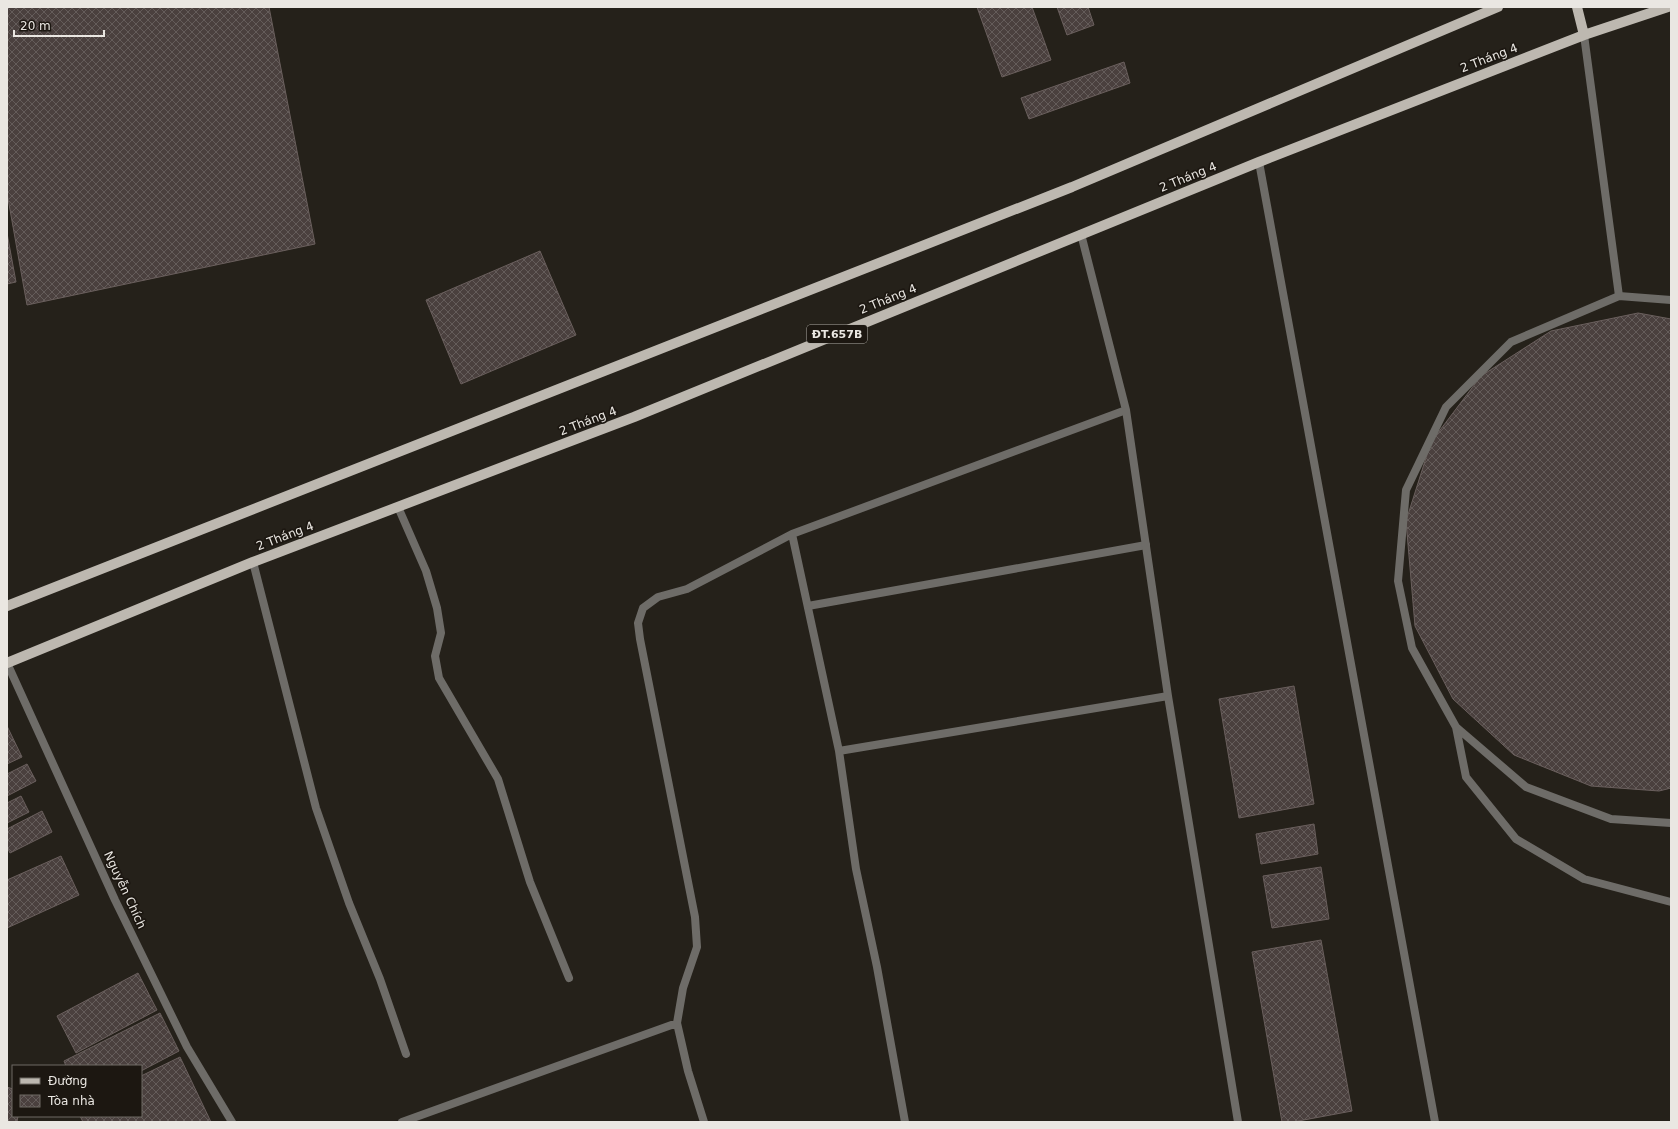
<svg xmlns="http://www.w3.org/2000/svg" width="1678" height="1129" font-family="'DejaVu Sans',sans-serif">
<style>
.building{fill:url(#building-cross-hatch);stroke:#6a5f5d}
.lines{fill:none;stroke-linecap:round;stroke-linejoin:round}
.service{stroke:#6e6c68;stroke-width:8}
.minor{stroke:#6e6c68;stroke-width:8}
.primary{stroke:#bdb8b0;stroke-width:10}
.labels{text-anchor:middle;stroke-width:3.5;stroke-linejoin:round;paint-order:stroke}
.shield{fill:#1c1711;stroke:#aca9a3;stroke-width:1}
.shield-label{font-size:11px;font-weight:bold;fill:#eae7e2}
.street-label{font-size:12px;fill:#eae7e2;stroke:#1c1711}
</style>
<defs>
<pattern id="building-cross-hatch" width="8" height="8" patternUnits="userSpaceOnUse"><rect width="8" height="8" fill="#4a403e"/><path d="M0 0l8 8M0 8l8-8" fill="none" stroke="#645c5a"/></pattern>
</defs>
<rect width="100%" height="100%" fill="#25211a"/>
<!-- building -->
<path class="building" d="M7,7h262l46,237 -288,61 -20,-112z
M977,7h55l19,53 -49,17z
M1057,7h31l6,18 -27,10z
M1124,62l6,21 -101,36 -8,-21z
M7,233l9,49 -9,2z
M540,251l36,84 -115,49 -35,-84z
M1638,313l33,6v469l-12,3 -68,-5 -77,-31 -61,-56 -38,-73 -9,-105 25,-79 50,-66 70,-45z
M1294,686l20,118 -75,14 -20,-119z
M7,726l15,31 -15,7z
M27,764l9,17 -29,15v-22z
M21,796l8,16 -22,11v-20z
M42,811l10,21 -42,21 -3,-6v-18z
M1314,824l4,30 -57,10 -5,-30z
M61,856l18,39 -72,33v-48z
M1321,867l8,52 -57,9 -9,-52z
M1321,940l31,171 -59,11h-11l-30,-170z
M138,973l19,37 -81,43 -19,-37z
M160,1013l19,38 -38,20v-5h-75l-2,-5z
M180,1057l31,65h-128l-3,-6h61v-40z
M7,1087l6,2v27h5l-1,6h-10z"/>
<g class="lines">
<!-- service -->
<path class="service" d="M1584,35l35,261
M1671,300l-52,-4 -108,46 -65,65 -40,83 -8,91 14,67 44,79 70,60 85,32 60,4
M808,606l338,-61
M1456,727l10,50 50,62 68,40 87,23"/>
<!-- minor -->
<path class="minor" d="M1259,162l176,960
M1126,410l42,286 70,426
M398,507l28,64 11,37 4,25 -6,23 4,22 59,101 32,103 39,96
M253,562l63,246 33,95 31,76 26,75
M7,663l108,237 72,147 45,75
M839,751l329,-55
M402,1122l275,-99
M704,1122l-16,-51 -11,-48 6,-35 14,-41 -2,-30 -55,-278 -2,-16 5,-15 15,-11 29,-8 105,-55
M905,1122l-28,-155 -21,-98 -17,-118 -47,-217 334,-124 -45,-176"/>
<!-- primary -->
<path class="primary" d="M1577,7l7,28
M7,606l1065,-419 426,-180
M7,663l246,-101 381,-145 625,-255 325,-127 84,-28"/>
</g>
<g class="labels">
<!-- shield labels -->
<rect class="shield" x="807" y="325" width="60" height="18" rx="3"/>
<g class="shield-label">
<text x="837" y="338">ĐT.657B</text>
</g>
<!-- street labels -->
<g class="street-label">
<text transform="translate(1489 58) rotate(-21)" y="4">2 Tháng 4</text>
<text transform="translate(1188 177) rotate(-22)" y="4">2 Tháng 4</text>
<text transform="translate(888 299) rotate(-22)" y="4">2 Tháng 4</text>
<text transform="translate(588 421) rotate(-21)" y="4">2 Tháng 4</text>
<text transform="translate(285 536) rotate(-21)" y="4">2 Tháng 4</text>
<text transform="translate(125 890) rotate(65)" y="4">Nguyễn Chích</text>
</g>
</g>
<!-- border -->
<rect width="1678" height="1129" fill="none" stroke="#eae7e2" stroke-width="16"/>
<!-- legend -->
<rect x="12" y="1065" width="130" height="52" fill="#1c1711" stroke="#6e6a65"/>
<rect x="20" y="1078" width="20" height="6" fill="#bdb8b0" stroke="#6e6a65"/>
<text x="48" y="1085" font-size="12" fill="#eae7e2">Đường</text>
<rect x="20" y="1095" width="20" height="12" fill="url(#building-cross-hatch)" stroke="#6e6a65"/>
<text x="48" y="1105" font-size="12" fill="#eae7e2">Tòa nhà</text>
<!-- scale -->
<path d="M14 30v6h90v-6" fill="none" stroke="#eae7e2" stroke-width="2"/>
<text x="20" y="30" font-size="12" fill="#eae7e2" stroke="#1c1711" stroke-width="3" paint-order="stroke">20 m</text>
</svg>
